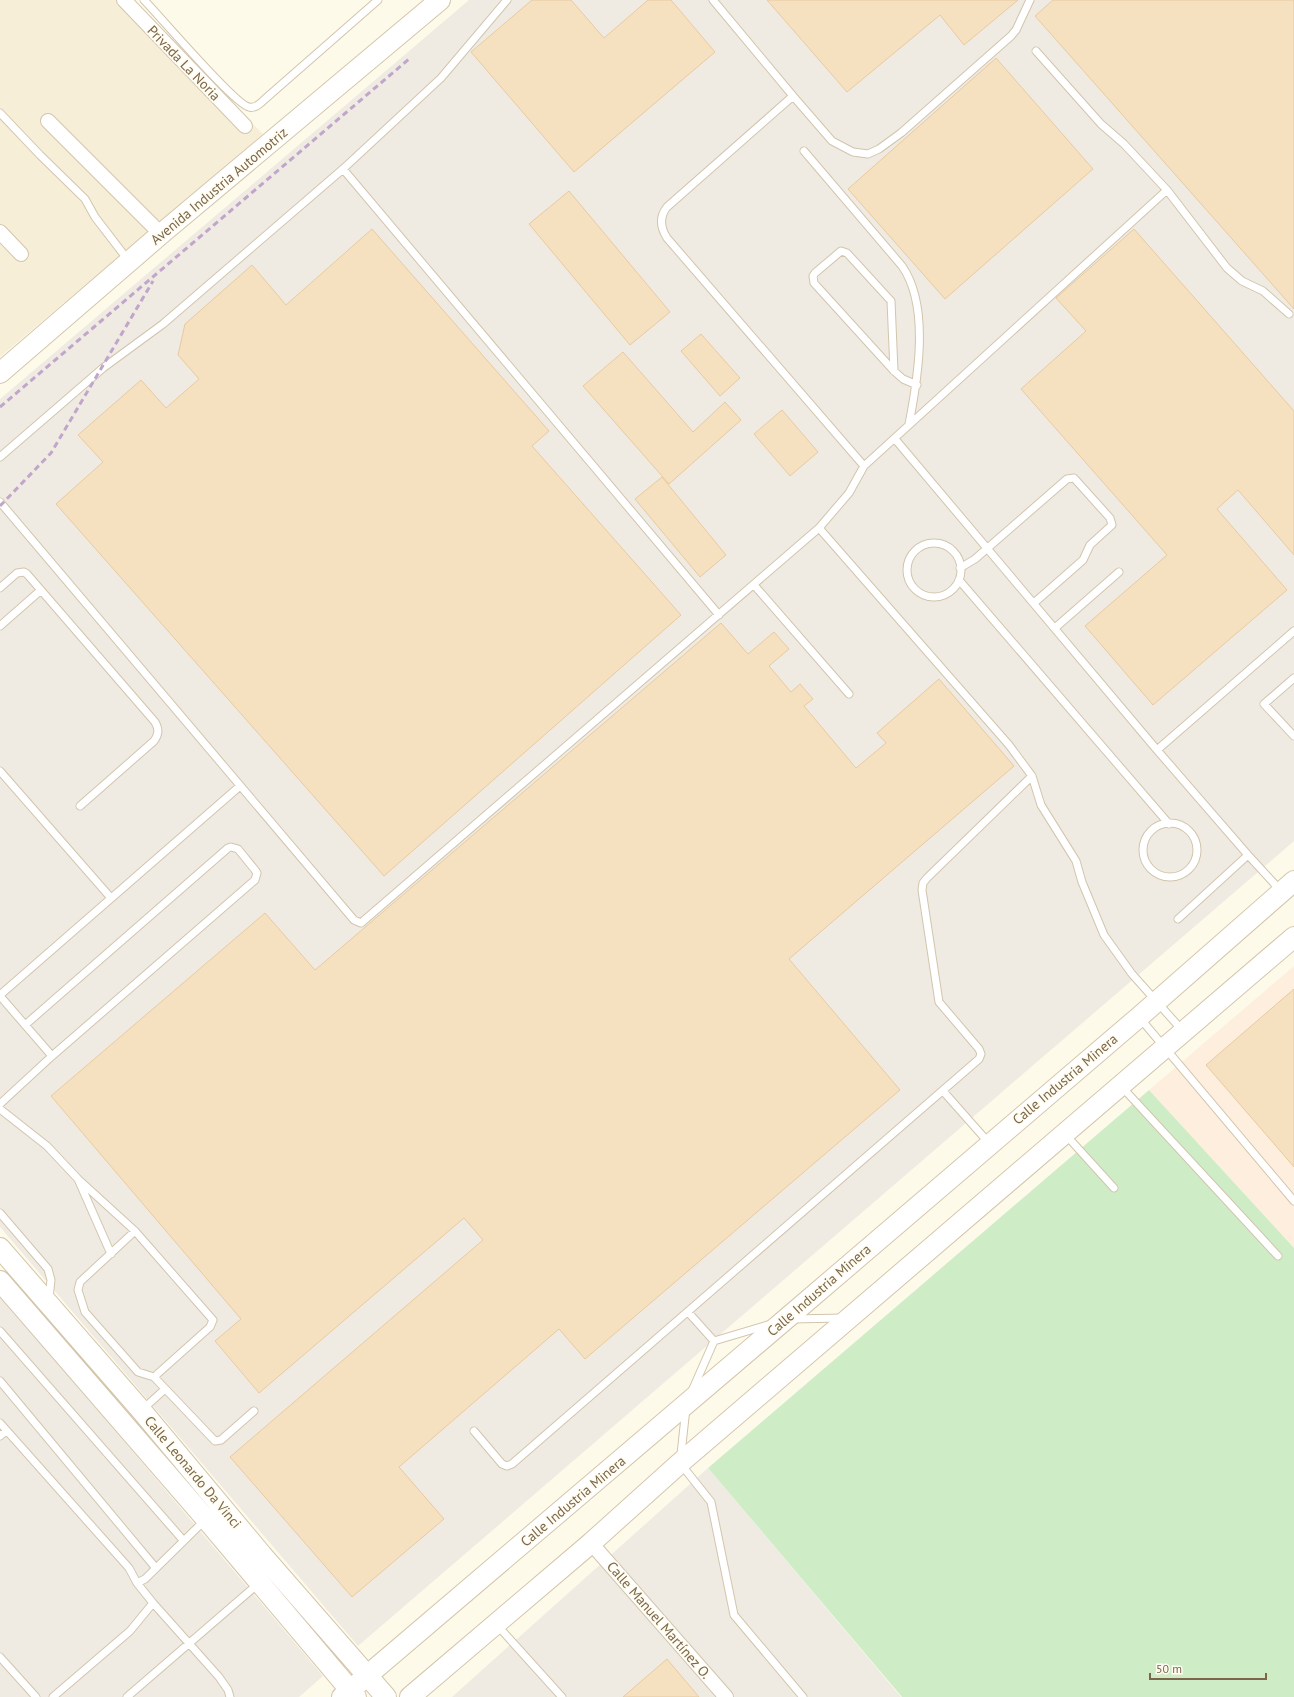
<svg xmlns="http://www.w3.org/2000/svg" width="1294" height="1697" font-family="'PT Sans',sans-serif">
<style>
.residential{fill:#f6eed7}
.commercial{fill:#feeedd}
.industrial{fill:#efebe2}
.green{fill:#ceedc6}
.building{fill:#f5e0bf;stroke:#e9ca9f}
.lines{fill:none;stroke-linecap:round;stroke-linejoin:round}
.lane-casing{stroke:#d2c5ad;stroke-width:9}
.street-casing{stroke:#d2c5ad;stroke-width:16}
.secondary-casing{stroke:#d5c6ab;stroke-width:22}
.lane{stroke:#fff;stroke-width:7}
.street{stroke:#fff;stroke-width:14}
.secondary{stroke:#fff;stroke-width:20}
.rail{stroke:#c1a5ca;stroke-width:3;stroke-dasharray:6 4;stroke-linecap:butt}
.labels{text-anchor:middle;stroke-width:3.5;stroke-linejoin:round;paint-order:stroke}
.street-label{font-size:14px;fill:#7b664a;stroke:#fffcf1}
</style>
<rect width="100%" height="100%" fill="#fefaea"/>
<!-- residential -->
<path class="residential" d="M0,0h124l139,134 -263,223z"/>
<!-- commercial -->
<path class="commercial" d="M1294,966v282l-145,-158z"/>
<!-- industrial -->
<path class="industrial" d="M469,0h825v841l-936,805 -358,-419v-828z
M0,1295l323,381 -24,21h-299z
M708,1468l193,229h-449z"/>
<!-- green -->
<path class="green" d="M1149,1090l145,158v449h-392l-194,-229z"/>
<!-- building -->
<path class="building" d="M532,0h39l33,38 44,-38h23l44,52 -141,120 -103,-120z
M767,0h251l-54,45 -24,-30 -93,77z
M1053,0h241v309l-259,-293z
M996,58l97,111 -148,130 -97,-110z
M569,191l101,121 -40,33 -101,-121z
M372,229l177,202 -17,15 149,169 -297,261 -328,-372 47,-42 -25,-27 63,-55 25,28 33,-29 -21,-24 7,-31 67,-59 34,40z
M1134,229l160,182v144l-56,-65 -21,19 70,81 -134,115 -68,-79 82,-71 -146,-166 65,-58 -30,-33z
M701,334l39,44 -20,18 -39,-45z
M623,352l70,80 32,-30 16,18 -72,64 -86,-98z
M782,410l36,42 -28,24 -36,-42z
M662,477l64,78 -26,22 -65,-78z
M721,623l27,31 26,-22 15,17 -20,17 22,26 9,-8 13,15 -9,7 52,62 30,-25 -9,-10 62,-54 75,87 -225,193 111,131 -315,269 -26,-30 -160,138 45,52 -92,78 -122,-140 253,-217 -19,-22 -205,175 -44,-52 26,-22 -190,-223 214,-183 50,57z
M1294,989v178l-88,-102z
M667,1659l32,38h-76z"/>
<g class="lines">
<defs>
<path id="lane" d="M144,0c16,16 91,105 105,107 6,2 12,-4 16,-8l113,-99
M713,0l80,96 -126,111c-8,10 -7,20 0,31l197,228
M793,96l39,45 21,11 15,2 11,-5 22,-16 110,-97 5,-6 14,-30
M0,113l40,42 45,44 10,18 33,43
M804,151l98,115c28,40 16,112 7,158
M343,169l376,446
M1167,190l60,78 15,13 21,10 26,23
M894,371l-3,-70 -44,-48 -6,-2 -26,22 -2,3 1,7 80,88 9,8 14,6
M895,439l262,311 137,-119
M0,457l103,-89 60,-44 180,-155 98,-91 66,-78
M0,502l354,418 7,3 458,-395 30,-35 15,-27 303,-276 -43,-46 -23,-20 -65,-73
M819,528l190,217 23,31 9,29 35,56 6,21 22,53 28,39 50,56
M907 570a27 27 0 1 1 54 0a27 27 0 1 1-54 0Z
M960,568l15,-9 92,-80 7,-1 36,40 2,7 -22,20 -7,15 -49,43
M959,580l210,244
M754,585l95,109
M0,588l17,-15 7,-1 3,2 128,148c4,7 4,12 -1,19l-74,65
M0,626l41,-36
M1055,628l64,-56
M1294,678l-30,26 30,32
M1157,750l91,105 33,36
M0,771l111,127
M1143 850a27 27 0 1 1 54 0a27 27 0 1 1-54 0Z
M1178,919l70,-64
M0,995l240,-209
M0,996l52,60
M1139,1017l155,184
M1121,1086l157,170
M943,1091l46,52
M0,1104l52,-48 203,-176 2,-7 -2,-3 -17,-21 -7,-2 -3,1 -203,177
M0,1109l47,37 31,33
M1065,1134l49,54
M0,1213l48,56 3,11 -2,18
M111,1254l-33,-75 57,52
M688,1312l26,29
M792,1319l50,-1
M0,1331l183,209
M154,1377l56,-50 3,-7 -78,-89 -55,51 -2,8 7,22 53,60 16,5 61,64 6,-1 33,-29
M0,1381l155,186
M692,1391l22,-50 57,-17
M686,1408l-6,55 31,39 23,113 69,82
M143,1409l22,-20
M0,1423l129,145 8,15 8,-4 60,-59
M474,1431l28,33 5,2 5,-2 467,-405 2,-5 -2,-5 -40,-47 -17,-112 1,-7 4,-5 105,-102
M0,1436l6,-5
M137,1583l16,20
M497,1625l65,72
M0,1657l36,40
M53,1697l77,-66 23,-28 66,74 9,13 2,7
M127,1697l131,-113"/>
<path id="street" d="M124,0l121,126
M48,121l113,113
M0,232l21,22
M591,1543l135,154"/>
<path id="secondary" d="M0,373l161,-139 279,-234
M0,1248l141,162 121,145 124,142
M0,1281l206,238 150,178
M342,1697l444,-378 353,-302 155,-136
M410,1697l181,-154 89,-80 614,-526"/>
</defs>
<!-- lane casing -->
<use href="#lane" class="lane-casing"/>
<!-- street casing -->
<use href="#street" class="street-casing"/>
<!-- secondary casing -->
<use href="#secondary" class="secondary-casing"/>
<!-- lane -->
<use href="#lane" class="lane"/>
<!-- street -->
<use href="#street" class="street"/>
<!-- secondary -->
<use href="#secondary" class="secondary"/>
<!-- rail -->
<path class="rail" d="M0,407l409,-348
M0,506l51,-53 102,-172"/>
</g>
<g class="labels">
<!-- street labels -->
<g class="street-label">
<text transform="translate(184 63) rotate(46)" y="5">Privada La Noria</text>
<text transform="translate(219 186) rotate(-40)" y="5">Avenida Industria Automotriz</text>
<text transform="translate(1065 1079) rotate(-40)" y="5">Calle Industria Minera</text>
<text transform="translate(819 1290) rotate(-41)" y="5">Calle Industria Minera</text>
<text transform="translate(193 1472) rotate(50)" y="5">Calle Leonardo Da Vinci</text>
<text transform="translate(573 1501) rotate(-40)" y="5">Calle Industria Minera</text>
<text transform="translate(659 1620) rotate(49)" y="5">Calle Manuel Martínez O.</text>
</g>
</g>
<!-- scale -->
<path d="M1150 1673v6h116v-6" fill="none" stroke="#7b664a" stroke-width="2"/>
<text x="1156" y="1673" font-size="12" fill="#7b664a" stroke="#fffcf1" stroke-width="3" paint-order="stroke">50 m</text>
</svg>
